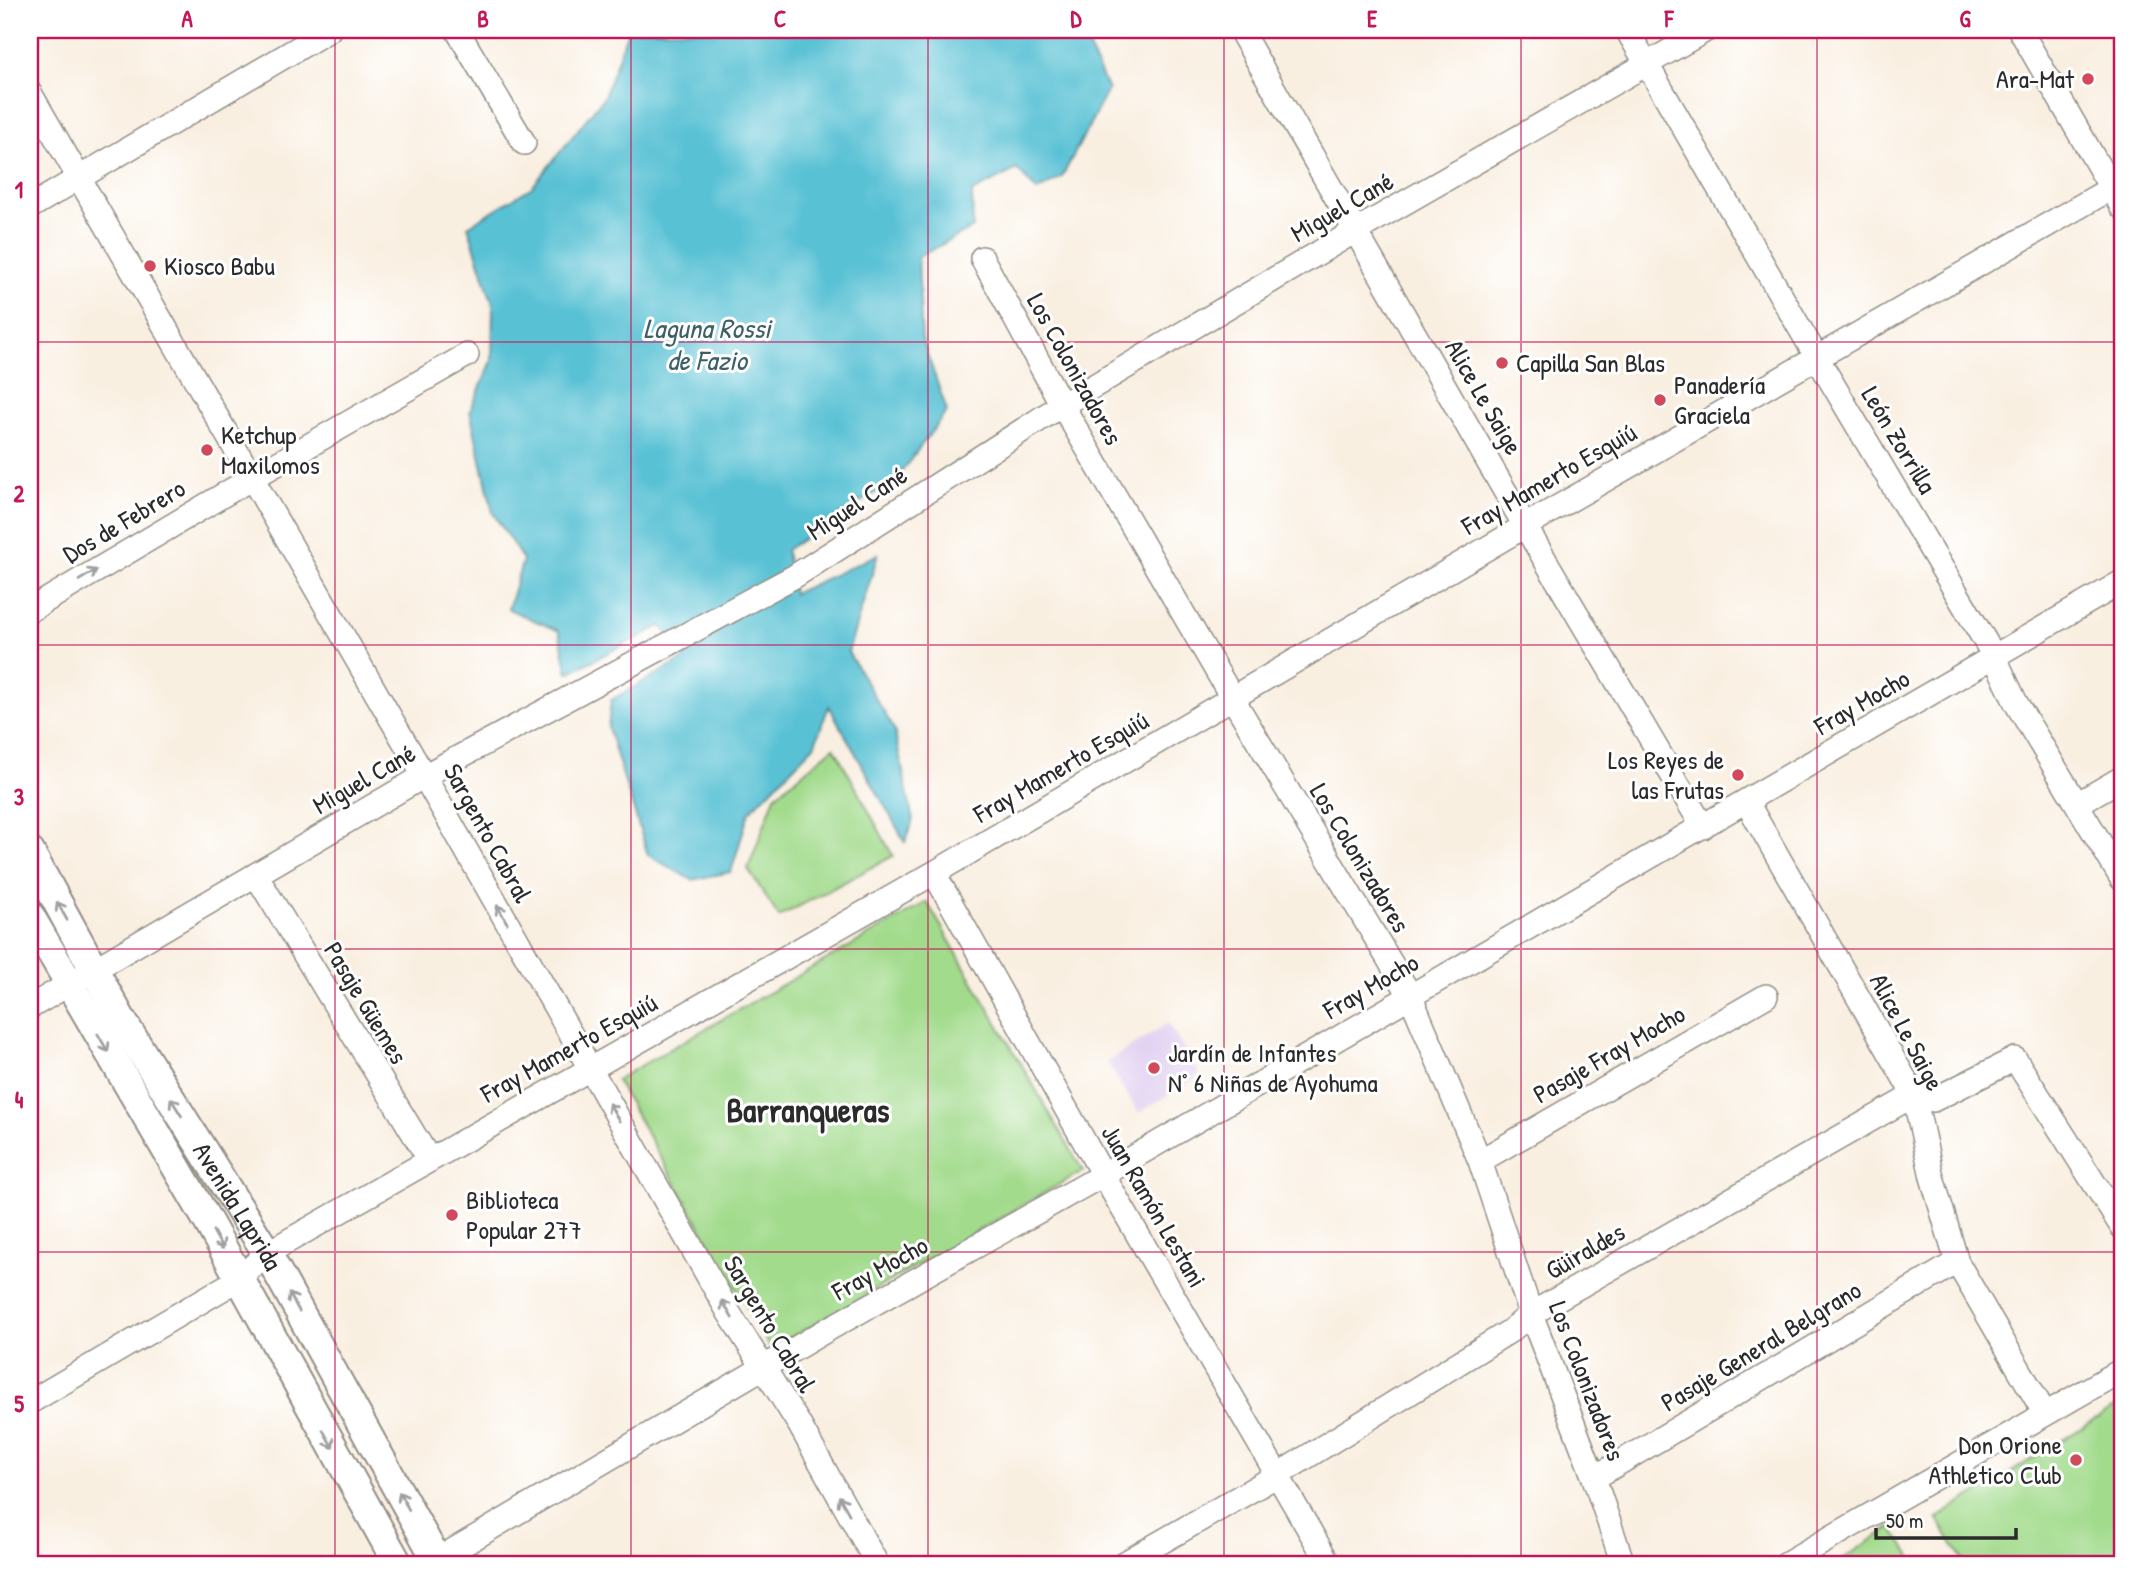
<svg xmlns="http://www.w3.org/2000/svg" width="2152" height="1594" font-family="'Patrick Hand',sans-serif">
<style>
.built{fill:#e3d3f2}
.green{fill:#a3db8d;stroke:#67835c;stroke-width:2}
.water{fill:#58c1d4;stroke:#427680;stroke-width:2}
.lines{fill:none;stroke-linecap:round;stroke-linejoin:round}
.minor-casing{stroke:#928d86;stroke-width:26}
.major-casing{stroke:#928d86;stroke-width:32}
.minor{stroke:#fff;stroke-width:23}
.major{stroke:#fff;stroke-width:28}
.oneway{stroke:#a0a0a0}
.grid{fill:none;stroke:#c2185b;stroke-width:2;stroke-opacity:0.55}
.poi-dot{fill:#d1495b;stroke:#fff;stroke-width:2.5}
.labels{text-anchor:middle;stroke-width:6;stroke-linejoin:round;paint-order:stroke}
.poi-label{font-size:26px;fill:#2b2b2b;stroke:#fff;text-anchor:start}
.street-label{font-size:26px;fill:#2b2b2b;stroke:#fff}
.water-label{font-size:28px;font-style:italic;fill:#3b6066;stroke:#fff}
.district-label{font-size:33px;font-weight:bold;fill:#2b2b2b;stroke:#fff}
.neatline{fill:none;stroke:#c2185b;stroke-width:2.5}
.grid-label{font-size:23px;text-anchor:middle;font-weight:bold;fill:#c2185b}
</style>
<rect width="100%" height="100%" fill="#fff"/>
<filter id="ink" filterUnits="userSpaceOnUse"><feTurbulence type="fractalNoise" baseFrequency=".0143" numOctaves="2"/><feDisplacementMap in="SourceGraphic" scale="14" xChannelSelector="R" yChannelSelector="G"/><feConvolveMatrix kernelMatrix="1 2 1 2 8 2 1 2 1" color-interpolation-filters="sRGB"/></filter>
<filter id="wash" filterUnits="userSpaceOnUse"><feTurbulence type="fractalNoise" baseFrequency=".00686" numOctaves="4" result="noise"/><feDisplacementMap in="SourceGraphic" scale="28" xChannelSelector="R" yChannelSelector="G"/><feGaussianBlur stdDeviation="1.57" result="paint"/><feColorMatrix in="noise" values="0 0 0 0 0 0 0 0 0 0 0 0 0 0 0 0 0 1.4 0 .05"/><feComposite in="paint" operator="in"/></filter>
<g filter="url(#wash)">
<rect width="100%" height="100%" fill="#f9efe1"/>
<!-- built -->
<path class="built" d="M1168,1023l32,52 -61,38 -32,-51z"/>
<!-- green -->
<path class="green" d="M834,747l59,109 -114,61 -31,-48 27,-73z
M927,902l156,269 -312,178 -155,-269z
M2122,1403v161h-157l-28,-46z
M1892,1527l24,37h-81z"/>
<!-- water -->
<path class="water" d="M628,30h453l27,60 -46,87 -25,14 -20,-22 -45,23 1,36 -55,29 4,82 25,72 -51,68 -110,71 7,44 85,-40 -30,98 46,77 19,91 -8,22 -76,-136 -15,40 -65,66 -18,60 -39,8 -44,-25 -40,-127 3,-28 75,-42 -25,-32 -93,47 -9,-42 -51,-22 15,-49 -30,-47 -23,-102 22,-50 1,-56 -25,-79 64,-39 72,-90z"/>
</g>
<g filter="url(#ink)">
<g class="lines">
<defs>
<path id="minor" d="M457,30l67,113
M1240,30l285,496 178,301
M1627,30l189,326 178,300 22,47 106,176
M2020,30l102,177
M30,93l394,683 305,537 70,111 78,140
M30,207l299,-177
M982,258l80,147 171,294 177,296 70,166 51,153 63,164 29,86
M30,610l222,-132 215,-123
M1746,801l168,294 18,82 25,85 88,152
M2077,804l45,-26
M934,873l169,302 226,389
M256,875l173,284
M30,1007l394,-231 371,-200 267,-171 295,-175 349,-200
M1480,1161l286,-165
M30,1402l209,-123 28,-26 667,-380 591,-347 597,-344
M1594,1478l363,-216
M430,1564l395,-233 278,-156 1019,-593
M1123,1564l153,-88 234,-145 21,-17 383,-219 19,5 82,-41 107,168
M1785,1564l337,-194"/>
<g id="major">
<path id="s1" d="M30,852l91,167 146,234 172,311"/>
<path d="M30,916l180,309 188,339"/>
</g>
</defs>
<!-- minor casing -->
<use href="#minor" class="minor-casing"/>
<!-- major casing -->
<use href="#major" class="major-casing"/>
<!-- minor -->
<use href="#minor" class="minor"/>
<!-- major -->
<use href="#major" class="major"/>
</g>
<!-- one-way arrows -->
<defs><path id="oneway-shaft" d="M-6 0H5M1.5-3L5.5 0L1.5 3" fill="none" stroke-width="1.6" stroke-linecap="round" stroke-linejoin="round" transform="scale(1.75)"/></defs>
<g class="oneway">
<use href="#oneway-shaft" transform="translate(88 575) rotate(-31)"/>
<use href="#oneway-shaft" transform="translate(62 911) rotate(-119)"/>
<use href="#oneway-shaft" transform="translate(502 914) rotate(-119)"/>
<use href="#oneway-shaft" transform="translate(103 1043) rotate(60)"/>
<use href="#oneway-shaft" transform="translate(176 1107) rotate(-122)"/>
<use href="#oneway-shaft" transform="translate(614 1112) rotate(-120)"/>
<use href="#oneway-shaft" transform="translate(218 1240) rotate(61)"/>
<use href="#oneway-shaft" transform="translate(294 1302) rotate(-119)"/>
<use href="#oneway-shaft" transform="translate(727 1309) rotate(-120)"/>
<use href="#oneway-shaft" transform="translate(328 1439) rotate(61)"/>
<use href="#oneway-shaft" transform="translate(404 1501) rotate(-119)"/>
<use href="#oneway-shaft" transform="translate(844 1505) rotate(-119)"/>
</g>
</g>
<!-- grid -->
<path class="grid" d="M335,30v1534M631,30v1534M928,30v1534M1224,30v1534M1521,30v1534M1817,30v1534M30,342h2092M30,645h2092M30,949h2092M30,1252h2092"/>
<!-- markers -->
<g class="poi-dot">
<circle cx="2088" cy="79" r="7"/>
<circle cx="150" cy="266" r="7"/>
<circle cx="1502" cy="363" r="7"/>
<circle cx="1660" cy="400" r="7"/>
<circle cx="207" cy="450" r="7"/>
<circle cx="1738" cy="775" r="7"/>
<circle cx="1154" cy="1068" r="7"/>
<circle cx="452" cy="1215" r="7"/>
<circle cx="2076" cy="1460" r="7"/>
</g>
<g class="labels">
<!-- poi labels -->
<g class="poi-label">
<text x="2074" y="88" text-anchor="end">Ara-Mat</text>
<text x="164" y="275">Kiosco Babu</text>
<text x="1516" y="372">Capilla San Blas</text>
<text x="1674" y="394">Panadería<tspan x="1674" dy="30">Graciela</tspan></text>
<text x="221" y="444">Ketchup<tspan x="221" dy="30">Maxilomos</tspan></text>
<text x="1724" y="769" text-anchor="end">Los Reyes de<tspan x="1724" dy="30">las Frutas</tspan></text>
<text x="1168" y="1062">Jardín de Infantes<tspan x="1168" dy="30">N° 6 Niñas de Ayohuma</tspan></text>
<text x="466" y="1209">Biblioteca<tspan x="466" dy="30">Popular 277</tspan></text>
<text x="2062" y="1454" text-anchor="end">Don Orione<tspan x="2062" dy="30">Athletico Club</tspan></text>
</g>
<!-- street labels -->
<g class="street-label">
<text transform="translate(1342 207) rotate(-30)" y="9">Miguel Cané</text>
<text transform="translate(1075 369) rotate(61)" y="9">Los Colonizadores</text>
<text transform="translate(1484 397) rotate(60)" y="9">Alice Le Saige</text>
<text transform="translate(1899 440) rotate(59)" y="9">León Zorrilla</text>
<text transform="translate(1549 479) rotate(-30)" y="9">Fray Mamerto Esquiú</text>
<text transform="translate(857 503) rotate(-33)" y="9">Miguel Cané</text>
<text transform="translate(124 521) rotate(-31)" y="9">Dos de Febrero</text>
<text transform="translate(1862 702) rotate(-30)" y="9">Fray Mocho</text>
<text transform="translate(1061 767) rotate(-30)" y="9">Fray Mamerto Esquiú</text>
<text transform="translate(364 779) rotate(-30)" y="9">Miguel Cané</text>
<text transform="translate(488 833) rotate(61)" y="9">Sargento Cabral</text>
<text transform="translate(1360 858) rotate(59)" y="9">Los Colonizadores</text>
<text transform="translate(1371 986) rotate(-30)" y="9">Fray Mocho</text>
<text transform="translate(366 1003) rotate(59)" y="9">Pasaje Güemes</text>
<text transform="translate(1907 1032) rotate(62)" y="9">Alice Le Saige</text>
<text transform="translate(569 1048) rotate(-29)" y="9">Fray Mamerto Esquiú</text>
<text transform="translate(1609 1054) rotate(-30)" y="9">Pasaje Fray Mocho</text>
<text transform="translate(1154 1206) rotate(60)" y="9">Juan Ramón Lestani</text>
<text dy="9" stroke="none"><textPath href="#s1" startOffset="411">Avenida Laprida</textPath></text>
<text transform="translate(1585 1251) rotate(-30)" y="9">Güiraldes</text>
<text transform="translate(880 1268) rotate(-29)" y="9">Fray Mocho</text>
<text transform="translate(770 1324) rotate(59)" y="9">Sargento Cabral</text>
<text transform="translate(1761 1346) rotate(-31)" y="9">Pasaje General Belgrano</text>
<text transform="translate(1587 1381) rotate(69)" y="9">Los Colonizadores</text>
</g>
<!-- water labels -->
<g class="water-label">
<text x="707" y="338">Laguna Rossi<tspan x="707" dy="32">de Fazio</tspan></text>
</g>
<!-- district labels -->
<g class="district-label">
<text x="808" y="1122">Barranqueras</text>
</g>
</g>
<!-- margin -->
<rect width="2152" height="1594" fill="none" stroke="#fff" stroke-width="77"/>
<!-- scale -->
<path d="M1876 1528v10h140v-10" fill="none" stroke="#2b2b2b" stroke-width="3.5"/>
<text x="1886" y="1528" font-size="21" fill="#2b2b2b" stroke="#ffffff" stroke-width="5" paint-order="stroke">50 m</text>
<rect x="38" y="38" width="2076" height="1518" class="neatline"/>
<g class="grid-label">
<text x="187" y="27">A</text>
<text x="483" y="27">B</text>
<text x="780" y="27">C</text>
<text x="1076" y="27">D</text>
<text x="1372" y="27">E</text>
<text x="1669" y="27">F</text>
<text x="1965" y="27">G</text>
<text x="19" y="198">1</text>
<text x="19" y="502">2</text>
<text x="19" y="805">3</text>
<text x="19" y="1108">4</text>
<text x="19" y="1412">5</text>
</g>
</svg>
